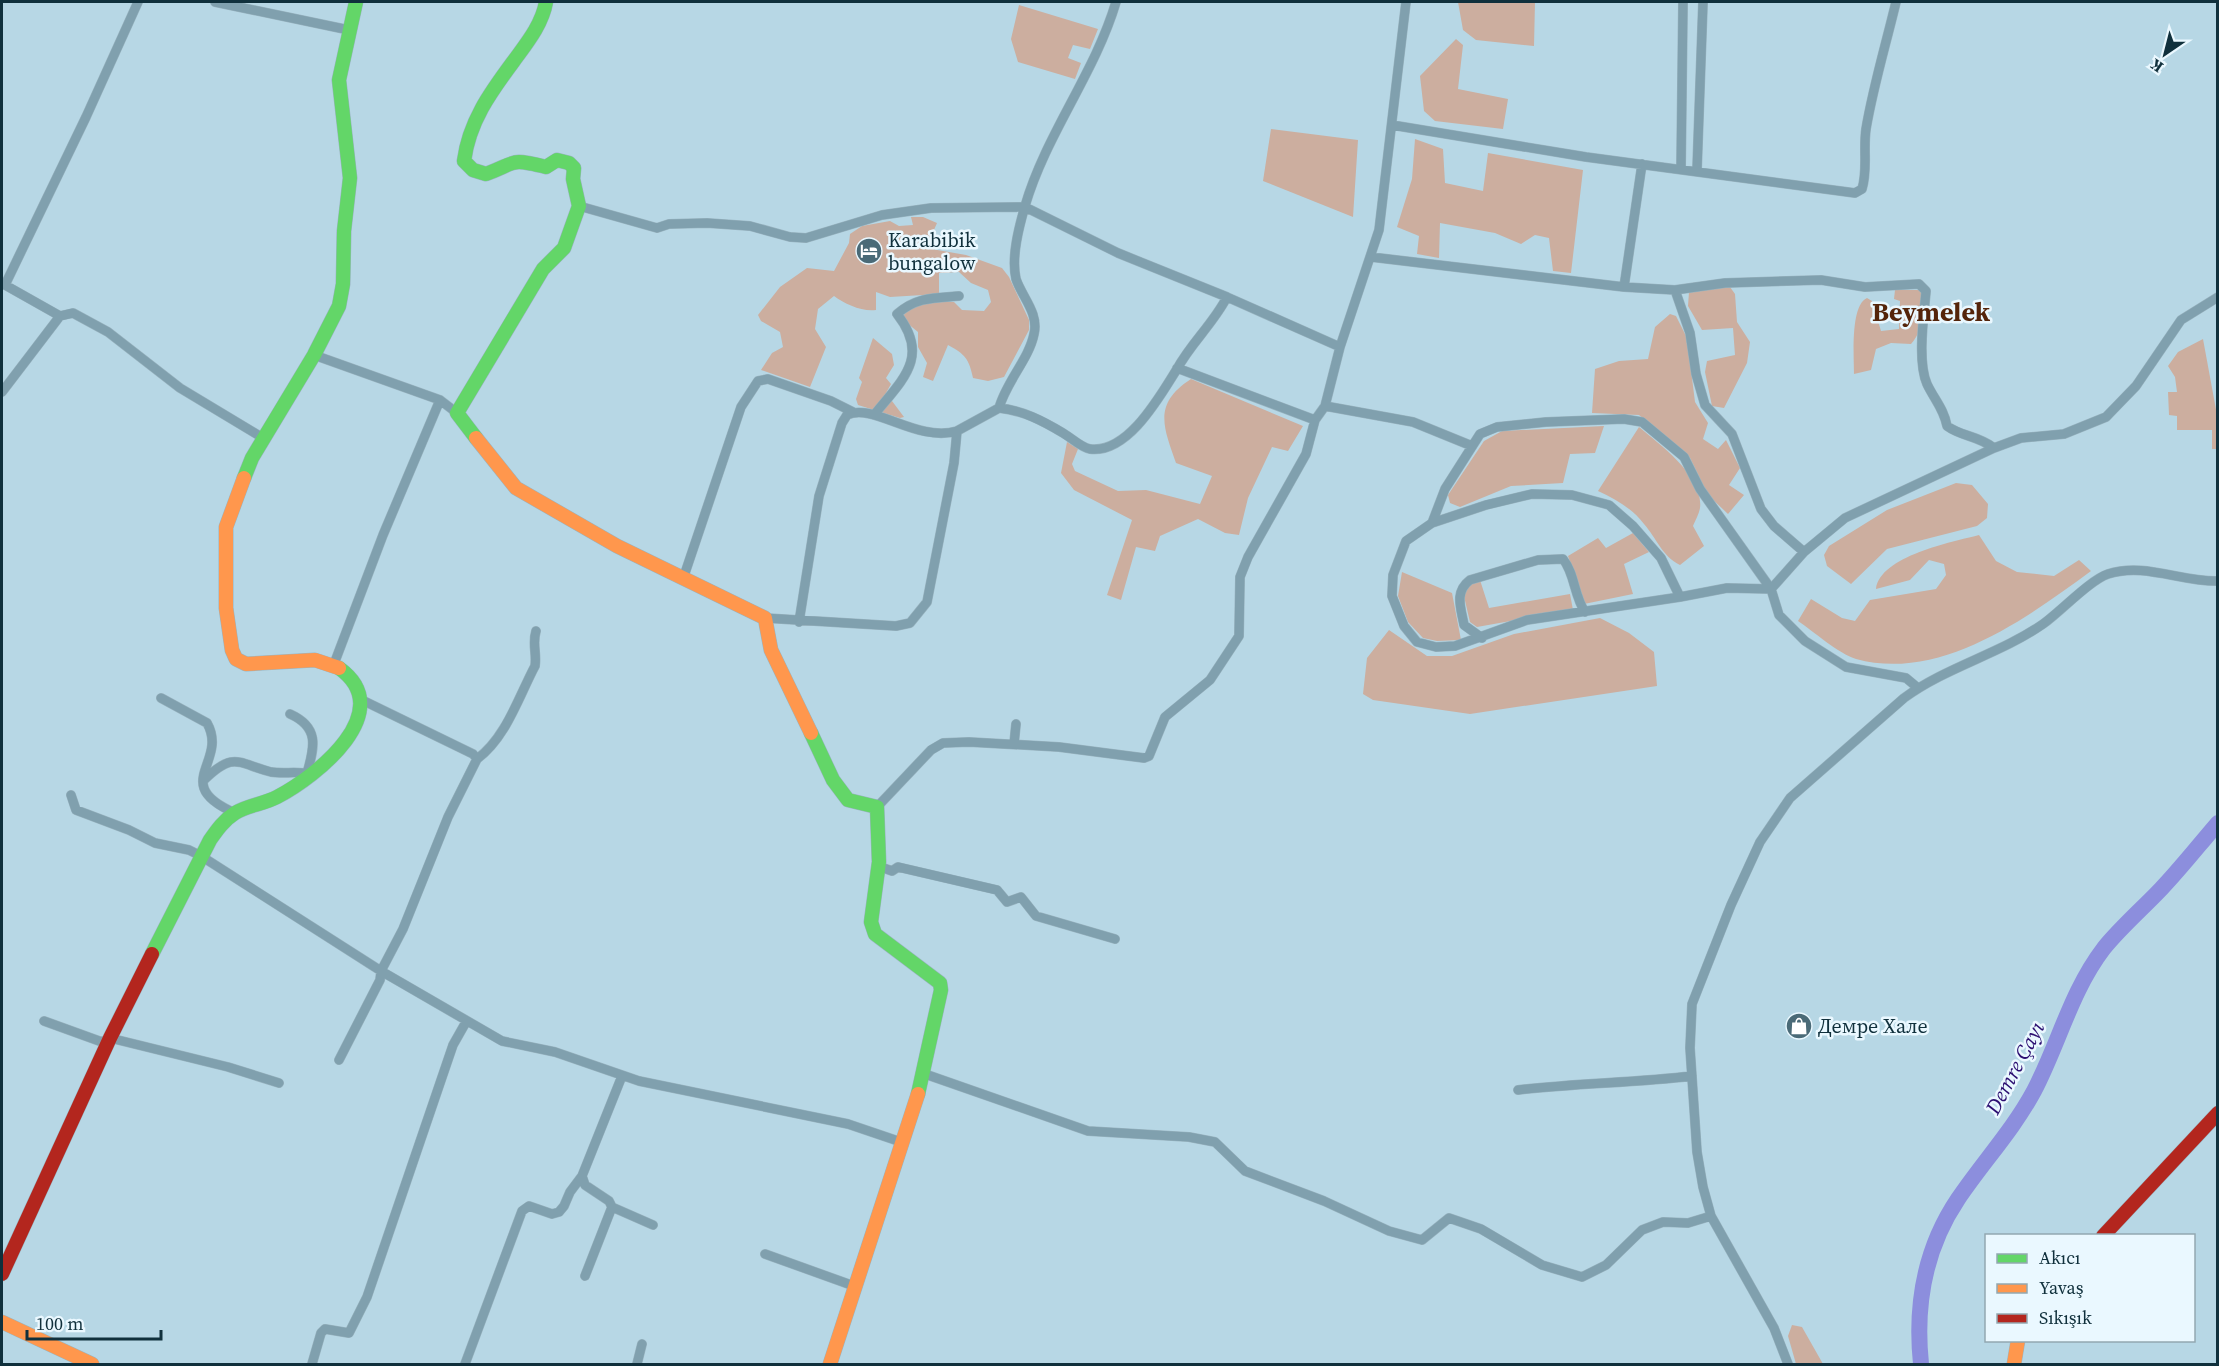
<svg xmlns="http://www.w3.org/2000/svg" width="2219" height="1366" font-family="'Source Serif 4',serif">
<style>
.green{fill:#ccae9f}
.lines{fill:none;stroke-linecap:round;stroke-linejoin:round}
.river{stroke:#8c8edd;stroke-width:16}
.street-casing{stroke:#99b4c0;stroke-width:10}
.fast-casing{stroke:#99b4c0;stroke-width:15}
.slow-casing{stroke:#99b4c0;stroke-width:15}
.jam-casing{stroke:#99b4c0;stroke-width:15}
.street{stroke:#80a0ae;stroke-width:9}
.fast{stroke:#63d668;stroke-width:14}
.slow{stroke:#ff974d;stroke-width:14}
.jam{stroke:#b3261e;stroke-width:14}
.labels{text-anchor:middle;stroke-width:5;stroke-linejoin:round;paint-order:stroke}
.poi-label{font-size:20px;fill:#10303c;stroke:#eaf8ff;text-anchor:start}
.water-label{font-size:21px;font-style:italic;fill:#2b0e71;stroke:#eaf8ff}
.district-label{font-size:26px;font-weight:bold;fill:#54240a;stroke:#eaf8ff}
</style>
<rect width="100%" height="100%" fill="#b7d7e5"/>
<!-- green -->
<path class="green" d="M1458,2h77l-1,44 -58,-6 -13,-10z
M1019,5l79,24 -8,20 -17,-4 -5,13 13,5 -6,16 -57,-17 -7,-23z
M1456,39l7,6 -5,44 50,10 -5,30 -68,-8 -11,-10 -4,-35z
M1271,129l87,11 -5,77 -90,-36z
M1415,139l28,10 2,34 38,8 5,-38 95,17 -12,103 -18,-2 -4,-33 -14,-3 -14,9 -26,-11 -55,-10 -1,35 -22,-4 2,-18 -22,-9 15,-48z
M911,217h12l14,6 -11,25 40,7 36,13 7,9 20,43v10l-25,47 -16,4 -15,-3c-4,-19 -8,-24 -25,-33l-15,36 -10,-4 4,-14 -9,-16v-15l-11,-9 -4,-7c12,-18 32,-14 51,-14l8,8 22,1 7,-9 -3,-12 -17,-7 -12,-11 -20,1v21l-49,3 -14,-5v18c-14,2 -31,-6 -42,-14l-16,13 -3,20 11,18 -16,40 -49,-17 11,-17 11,-6 -3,-15 -19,-11 -3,-6 22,-28 27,-19 27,3 15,-28 1,-9 12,-8 28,-5 9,5 14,-1z
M1730,287l5,7 2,28 13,20 -3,21 -23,45 -12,-2 -7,-34 2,-11 28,-6 -2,-27 -31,2 -14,-24 1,-14z
M1895,290h25c7,15 2,43 -9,54l-20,-1 -15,6 -5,21 -17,4c0,-16 -4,-69 13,-76l5,3 9,30 18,-2 1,-28 -6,-2z
M1670,314l6,2 11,22 8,64 13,21 -5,16 15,10 8,-9 14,28 -11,17 15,10 -16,19 -20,-19 -18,-37 -51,-43 -47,-2 3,-44 24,-8 29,-2 7,-32z
M873,338l19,16 2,11 -8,13 5,6 -5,9 18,24 -4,1 -42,-13 -2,-6 6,-17 -3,-4z
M2203,339l14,76v34h-5v-19h-35v-14l-8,-1 -1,-23h9l-2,-15 -7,-11 10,-14z
M1191,379l112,47 -15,25 -16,-4 -24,51 -9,37 -14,-2 -27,-14 -38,17 -5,15 -19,-4 -15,53 -14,-5 25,-75 -58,-30 -13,-17 6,-31 11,7 -6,15 3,7 43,20 28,-1 54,14 12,-28 -36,-13c-12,-35 -24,-59 15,-84z
M1604,426l-9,27 -25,1 -7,29 -52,3 -51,21 -10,-4 -2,-8 36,-54 18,-10z
M1639,427c21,18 65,49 61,81 -1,6 -5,13 -7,18l11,20 -24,19c-18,-9 -23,-26 -36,-41 -12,-16 -29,-25 -46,-33z
M1956,483l16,2 16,19 -1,14 -10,8 -90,23 -36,35 -24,-18 -3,-11 5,-9 58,-36z
M1633,533l16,19 -25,12 9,30 -49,10 -16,-48 30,-18 8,10z
M1979,535l17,26 21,11 37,4 25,-16 12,11c-64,47 -151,111 -235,88 -17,-5 -43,-28 -58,-38l13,-22 31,19 13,3 15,-21 66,-11 10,-14 -2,-11 -15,-4 -19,20 -34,9c4,-33 76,-47 103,-54z
M1402,572l50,21 9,47 -24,1 -14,-3 -15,-16 -10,-26z
M1480,580l9,28 81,-14 3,16 -96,17 -7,-5 -7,-30 4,-6z
M1600,618l29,15 25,19 3,34 -187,28 -97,-14 -10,-6 4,-36 22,-28 38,26h25l62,-22z
M1792,1325l10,2 21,37h-27l-8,-28z"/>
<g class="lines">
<!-- river -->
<path class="river" d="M1921,1364c-6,-58 4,-116 37,-165 25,-37 55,-69 76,-108 25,-48 37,-100 70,-143 17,-21 38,-39 57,-59 20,-21 38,-44 57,-66"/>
<defs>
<path id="street" d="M215,2l134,28
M1392,125l194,32 269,36 7,-4c6,-19 1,-39 4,-60 7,-42 20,-85 30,-127
M1681,169l2,-167
M1697,170l6,-168
M579,206l78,22 12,-4 38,-1 43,3 40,11 16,1 76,-23 49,-7 94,-1 93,46 109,44c-14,27 -36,46 -50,72 -17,27 -49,85 -87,80 -8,-1 -20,-12 -27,-16 -20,-12 -41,-23 -64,-25
M1371,257l253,30 51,3 15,43 6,41 9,31 27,29 29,75 13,17 30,26
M1624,287l18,-123
M1675,290l50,-7 96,-3 44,7 54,-3 7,7c-2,24 -9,70 1,93 7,15 17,25 20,42 15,11 30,9 47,22
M1227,297l113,50
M60,316l-55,-31 81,-168 52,-115
M314,355l126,45 17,13
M1177,368l138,52 10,-14 15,-59 39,-117 27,-228
M2,392l58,-76 13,-3 35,19 72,56 83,50
M1325,406l88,16 59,24
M874,415c28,-35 57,-58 23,-101 19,-17 37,-16 62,-18
M1432,523l13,-34 35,-55 17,-7 49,-5 78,-3 18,3 42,35 16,32 71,100 33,-37 41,-34 149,-70 27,-10 43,-4 42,-17 30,-31 45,-66 37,-23
M683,579l58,-172 17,-26 10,-2 63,22 22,11
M1680,597l-19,-39 -28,-32 -24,-21 -37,-10 -40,-1 -46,11 -54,18 -26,18 -13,34 -1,21 12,30 13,16 19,5 19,-1 72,-26 153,-23 47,-9 44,1 8,26 26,26 41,26 60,11 12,10
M765,618l131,8 14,-3 17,-21 27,-139 3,-32 42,-23c7,-26 30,-49 35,-74 5,-21 -12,-37 -18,-55 -5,-22 3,-52 9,-73 21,-72 70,-133 91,-204
M799,622l20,-126 23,-73 5,-8c26,-13 70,28 110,16
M1482,638l-18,-13c-3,-17 -10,-33 6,-45l68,-20 25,-1c12,15 11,37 22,53
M334,664l49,-129 57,-135
M161,698l46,25c22,39 -38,61 28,90
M290,714c29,13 25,32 17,59
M1014,744l2,-20
M477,759c29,-21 42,-63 58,-93 2,-13 -3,-22 1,-35
M204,780c30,-29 33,-17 67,-8 11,2 28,-1 41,2
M71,795l5,15 53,20 26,13 34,7 12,6 180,115 121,70 53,11 84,29 209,43 56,19
M877,807l54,-57 12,-7 26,-1 90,5 85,11 5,-2 16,-39 45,-37 29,-44 1,-59 8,-20 58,-103 9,-34
M878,866l14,5 6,-4 99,23 10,12 14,-5 15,19 79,23
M44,1021l58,21 8,-4 118,29 51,16
M339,1060l41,-80 1,-9 22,-42 45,-112 29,-58 -4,-5 -111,-54
M925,1074l163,57 101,6 26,5 30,29 79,30 65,30 33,9 27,-22 32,11 61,36 40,12 24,-12 36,-35 21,-8 25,1 23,-7
M1518,1090c58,-7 115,-7 174,-14
M582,1176l3,9 24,16 3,6 -27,69
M612,1207l41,18
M765,1254l89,32
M312,1364l9,-31 4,-4 24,4 18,-36 86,-252 13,-23
M465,1364l57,-153 7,-5 23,8 7,-2 5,-6 6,-14 12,-16 40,-100
M637,1364l5,-20
M1788,1364l-14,-36 -63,-112 -8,-29 -6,-35 -7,-104 2,-44 39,-99 29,-63 30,-44 114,-100c42,-31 96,-44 139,-74 17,-12 47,-44 65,-50 36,-12 73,8 110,7"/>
<path id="fast" d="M476,438l-19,-25 86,-144 21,-21 15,-42 -6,-27 1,-11 -5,-5 -12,-3 -11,7c-37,-9 -28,-5 -60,7l-13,-4 -9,-9c5,-39 26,-68 49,-99 13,-18 29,-37 33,-60
M244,478l8,-20 62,-103 25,-49 4,-22 1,-53 6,-53 -11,-98 17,-78
M811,733l22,47 15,20 29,7 2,55 -8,60 4,12 65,49 1,7 -23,104
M152,954l58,-114c7,-10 14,-20 25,-27 13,-8 29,-9 42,-16 40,-21 122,-86 62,-129"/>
<path id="slow" d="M476,438l40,50 101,58 148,72 6,32 40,83
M244,478l-18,49v81l6,42 4,9 10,5 69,-4 24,8
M2,1322l90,42
M830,1364l88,-270
M2014,1364l4,-24"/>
<path id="jam" d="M2103,1236l115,-123
M2,1274l108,-236 42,-84"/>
</defs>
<!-- street casing -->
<use href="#street" class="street-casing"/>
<!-- fast casing -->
<use href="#fast" class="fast-casing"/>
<!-- slow casing -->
<use href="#slow" class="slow-casing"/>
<!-- jam casing -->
<use href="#jam" class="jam-casing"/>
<!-- street -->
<use href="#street" class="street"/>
<!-- fast -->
<use href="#fast" class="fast"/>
<!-- slow -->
<use href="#slow" class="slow"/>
<!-- jam -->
<use href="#jam" class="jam"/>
</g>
<!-- icons -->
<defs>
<symbol id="hotel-disc" viewBox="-11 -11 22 22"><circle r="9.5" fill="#4a6a77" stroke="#eaf8ff"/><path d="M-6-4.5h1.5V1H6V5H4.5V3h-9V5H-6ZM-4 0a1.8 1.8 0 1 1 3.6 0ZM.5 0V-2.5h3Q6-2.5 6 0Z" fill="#fff"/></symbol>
<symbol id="shop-disc" viewBox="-11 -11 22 22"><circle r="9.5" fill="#4a6a77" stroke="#eaf8ff"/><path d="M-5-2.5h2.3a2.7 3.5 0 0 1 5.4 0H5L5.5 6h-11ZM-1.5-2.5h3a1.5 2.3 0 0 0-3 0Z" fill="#fff"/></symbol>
</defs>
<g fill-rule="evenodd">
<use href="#hotel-disc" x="854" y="236" width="30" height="30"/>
<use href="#shop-disc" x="1784" y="1011" width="30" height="30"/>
</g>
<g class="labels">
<!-- poi labels -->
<g class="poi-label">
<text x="888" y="247">Karabibik<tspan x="888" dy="23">bungalow</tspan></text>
<text x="1818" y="1033">Демре Хале</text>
</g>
<!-- water labels -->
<g class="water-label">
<text transform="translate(2015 1068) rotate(-62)" y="7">Demre Çayı</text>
</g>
<!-- district labels -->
<g class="district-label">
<text x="1931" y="321">Beymelek</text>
</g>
</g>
<!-- border -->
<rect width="2219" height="1366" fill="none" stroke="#10303c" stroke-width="6"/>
<!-- legend -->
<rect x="1985" y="1234" width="210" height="108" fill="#eaf8ff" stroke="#93a8b1" stroke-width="1.5"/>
<rect x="1997" y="1254" width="30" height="9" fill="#63d668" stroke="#93a8b1" stroke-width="1.5"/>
<text x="2039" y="1264" font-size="18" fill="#10303c">Akıcı</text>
<rect x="1997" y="1284" width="30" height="9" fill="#ff974d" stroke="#93a8b1" stroke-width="1.5"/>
<text x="2039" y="1294" font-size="18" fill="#10303c">Yavaş</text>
<rect x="1997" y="1314" width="30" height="9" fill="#b3261e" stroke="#93a8b1" stroke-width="1.5"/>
<text x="2039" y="1324" font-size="18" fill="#10303c">Sıkışık</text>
<!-- north arrow -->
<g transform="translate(2165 54) rotate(215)" stroke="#eaf8ff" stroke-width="4.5" paint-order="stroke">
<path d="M0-4.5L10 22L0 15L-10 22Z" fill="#10303c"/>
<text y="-9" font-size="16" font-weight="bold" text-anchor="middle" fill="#10303c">K</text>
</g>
<!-- scale -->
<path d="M27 1330v9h134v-9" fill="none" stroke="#10303c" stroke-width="3"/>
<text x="36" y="1330" font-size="18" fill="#10303c" stroke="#eaf8ff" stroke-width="4.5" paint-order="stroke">100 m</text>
</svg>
